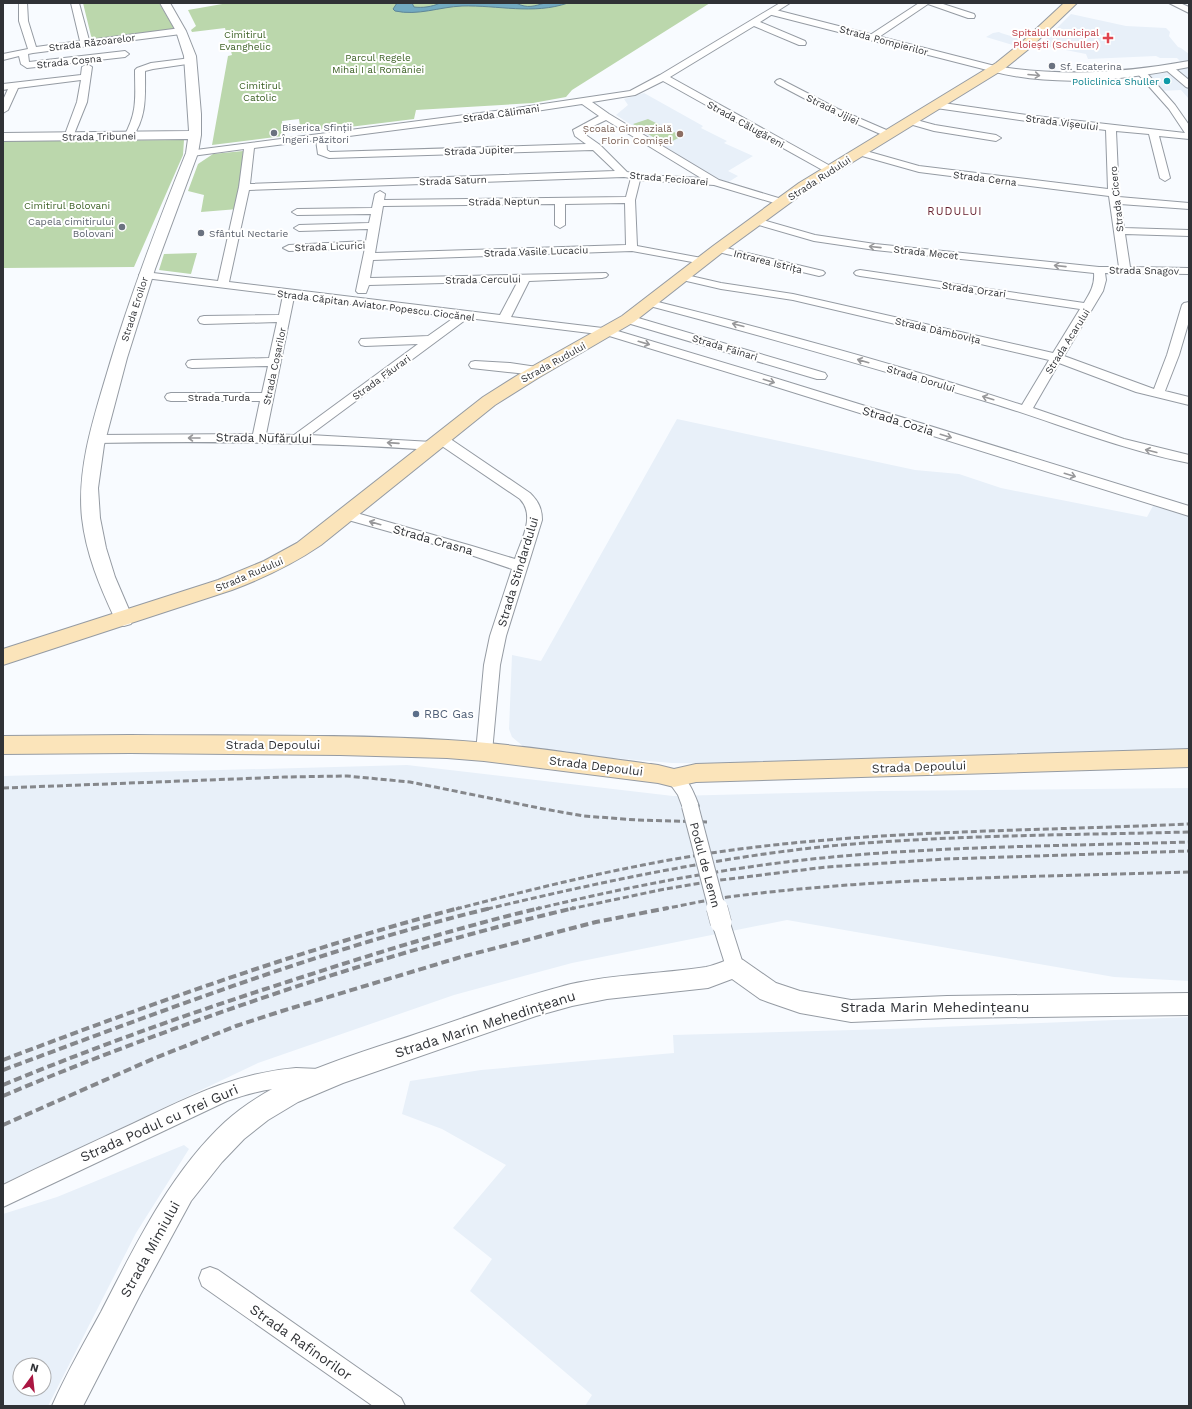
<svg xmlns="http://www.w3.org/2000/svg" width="1192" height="1409" font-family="'Work Sans',sans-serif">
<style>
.built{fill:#e8f0f9;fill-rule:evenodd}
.green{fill:#bbd7ac}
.water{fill:#72aac1;stroke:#5e8697}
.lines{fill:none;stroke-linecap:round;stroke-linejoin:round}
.minor-casing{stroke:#959ba3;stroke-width:2}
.tertiary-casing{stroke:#959ba3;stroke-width:2}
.secondary-casing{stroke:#959ba3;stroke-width:2}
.minor{fill:#fff;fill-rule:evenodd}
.tertiary{fill:#fff;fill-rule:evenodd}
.secondary{fill:#fbe4ba;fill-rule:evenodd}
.rail-far1{stroke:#85878b;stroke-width:3;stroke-dasharray:6 3;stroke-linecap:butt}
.rail{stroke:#85878b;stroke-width:4;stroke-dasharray:8 4;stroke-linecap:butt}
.minor-bridge-far1-casing{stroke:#959ba3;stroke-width:18;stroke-linecap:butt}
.minor-bridge-casing{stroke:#959ba3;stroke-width:22;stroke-linecap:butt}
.minor-bridge-far1{stroke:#fff;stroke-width:16}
.minor-bridge{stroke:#fff;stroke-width:21}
.oneway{stroke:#98989a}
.health-dot{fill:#e0444e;stroke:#fff;stroke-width:1.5}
.worship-dot{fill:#6b7280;stroke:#fff;stroke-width:1.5}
.culture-dot{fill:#0f9aa8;stroke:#fff;stroke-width:1.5}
.education-dot{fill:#8d6e63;stroke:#fff;stroke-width:1.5}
.service-dot{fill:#5c6f8a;stroke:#fff;stroke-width:1.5}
.labels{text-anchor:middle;stroke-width:4;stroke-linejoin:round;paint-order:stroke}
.far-health-label{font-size:10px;fill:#be3a42;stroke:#fff;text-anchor:end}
.far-park-label{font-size:10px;fill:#3a5f23;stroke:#fff}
.far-street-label{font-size:10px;fill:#303236;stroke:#fff}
.far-worship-label{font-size:10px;fill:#5b616d;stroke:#fff;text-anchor:start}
.far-culture-label{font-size:10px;fill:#0d838f;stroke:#fff;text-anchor:end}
.far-education-label{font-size:10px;fill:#785e54;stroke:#fff;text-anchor:end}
.far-neighbourhood-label{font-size:11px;letter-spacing:1px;fill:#67212f;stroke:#fff}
.street-label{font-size:12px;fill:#303236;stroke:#fff}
.service-label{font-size:12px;fill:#4e5e75;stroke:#fff;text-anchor:start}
.near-street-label{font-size:14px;fill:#303236;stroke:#fff}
</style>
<rect width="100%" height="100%" fill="#f8fbff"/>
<!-- built -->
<path class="built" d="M1071,14l55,12 40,2 4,4 -1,4 9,11 3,1 8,6v6l-8,2 -4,-4h-17l-4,-2 -68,3 -2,-5 -46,-9z
M999,32l2,1 23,7 -8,6 -30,-9 7,-4z
M1189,67v32l-8,-9 -21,1 -15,-15z
M644,93l59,33 -2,2 26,13 -3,2 29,13 -25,15 10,5 -11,7 -18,-8 -93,-60 12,-10 -4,-6z
M677,419l238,51 44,4 42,14 146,29 7,-13 35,9v236l-448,15 -69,-1 -131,-11 -17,-5 -12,-10 -3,-8 3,-74 29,6z
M407,765l266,31 208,-5 308,-3v193l-75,-4 -327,-57 -215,43 -118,32 -196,68 -255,121v-408z
M1189,1017v389h-604l7,-11 -122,-104 22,-32 -39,-31 53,-63 -64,-36 -40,-15 8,-33 71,-11 193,-17 -1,-18 216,-6z
M184,1145l5,4 -53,84 -88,173h-45v-192l54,-17zM20,1365h24v24h-24z"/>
<!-- green -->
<path class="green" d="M83,3h76l16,27 -83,10z
M228,3h482l-138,87 -6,7 -33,6 -117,7 -2,9 -113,14 -2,-14 -17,2 1,15 -71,9 16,-89 4,-1 -7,-27 -33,4 -1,-2 5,-4 -8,-16z
M648,119l34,17 -17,9 -32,-21z
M184,140l-1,15 -49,112 -131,1v-127z
M243,151l-5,58 -37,3 3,-17 -16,-4 10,-27 15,-10z
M197,253l-6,21 -32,-4 5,-16z"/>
<!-- water -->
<path class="water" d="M397,3h15l2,4c8,1 18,0 26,-4h76c12,6 18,3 29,0 6,-2 16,0 23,0 -35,12 -70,2 -106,3 -23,1 -44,10 -67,5l-2,-2z"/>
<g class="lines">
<defs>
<path id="minor" d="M19,3h8l1,18 8,26 44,-6 -9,-38h8l10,37 92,-12 4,3 -4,3 -148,19 -5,1 1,8 96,-11 4,3 -4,3 -98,11 -6,-4 -2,-8 -16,4v-6l25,-5 -9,-28z
M780,3h10l-30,19 45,19 1,2 -1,2h-6l-45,-19 -84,51 164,91 1,2 -1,2h-8l-163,-91 -28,14 -43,7 17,12 110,66 66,20 1,2 -5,3 -67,-20 -74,-5 -5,20 2,46 70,13 2,2 -2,2 -4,1 -71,-13 -259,9 -3,18 236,-5 2,2 -2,2 -4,1 -73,3 -18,36 100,12 167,50 411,127v10l-419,-131 -164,-50 -138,-17 -158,117 122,7 5,1 2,3 -2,3 -5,1c-112,-8 -224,-9 -336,-7l-5,-1 -2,-3 2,-3 5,-1 157,-1 7,-33h-89l-4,-1 -2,-3 2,-3 4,-1h91l6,-27 -76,2 -4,-1 -2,-3 2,-3 4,-1 77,-2 8,-36 -73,2 -4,-1 -2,-3 2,-3 4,-1 75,-1 4,-20 -138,-17 -4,-1 -2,-2 2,-2 4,-1 73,9 21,-94 5,-38 -52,7 -4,-1 -1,-2 1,-2 315,-41 127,-19 30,-16zM582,104l17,12 -26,14 2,6 11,8 -256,8 -3,-2 -1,-11 177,-23zM606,120l95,58 -58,-3 -16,-3 -27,-27 -17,-12v-2zM316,140l2,14 11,4 264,-8 22,21 -365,13 4,-36zM624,177l7,1 -5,19 -242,3 1,-6 -5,-3 -5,3 -3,14 -75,1 -5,3 5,3 74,-1 -2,9 -70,2 -5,3 5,3 69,-2 -2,12 -77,4 -6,3 6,3 76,-3 -9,43 2,2h8l3,-8 149,-4 -18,34 -271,-33 20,-92zM625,203l1,42 -251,8 8,-47 172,-2v21l5,3 5,-3v-21zM294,297l161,20 -27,19 -67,3 -2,3 2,3 4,1 53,-2 -124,91 -28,-1z
M919,3h21l34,11 1,2 -1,2h-6l-40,-14 -52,35h-6l-1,-2 1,-2z
M1169,3h11l9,4v6z
M191,58l4,3 -1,2 -41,6 -8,2c0,26 2,45 -13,67h-6l-2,-2c14,-24 11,-40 11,-66l2,-2 14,-5z
M87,64l5,3 -5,35 -15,37 -3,1 -5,-3 13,-35 4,-22 -63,8 -10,22 -5,3v-13l5,-11 -5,1v-6l78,-9 1,-8z
M1169,65l3,1 17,14v8l-3,-1 -20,-17 -2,-2 2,-2z
M1142,70l3,1 30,34 14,20v14l-30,-3 11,42 -5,3 -5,-3 -11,-44 -33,-3 3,66 70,6v6l-69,-5 4,24 65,2v6l-64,-2 5,33 59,1v6l-84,-1 1,7 -3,11 -39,65 90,33 13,-34 15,-50 2,-2 5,-1v19l-10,34 -14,36 24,6v8l-53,-13 -77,-29 -26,45 91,31 65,16v8c-66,-13 -127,-38 -191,-58 -117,-35 -234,-69 -352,-100l-2,-2 2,-2 4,-1c125,31 250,65 372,105l27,-45 -256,-60 -72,-11 -43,-10 -2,-2 2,-2 4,-1 39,9 72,11 260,59 27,-44 -220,-33 -4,-1 -2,-2 2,-2 4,-1 224,33c6,-10 11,-18 10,-30l-219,-23 -61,-9 -62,-18 -1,-2 5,-3 59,17 60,9 224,23h20l-10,-71 -190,-24 -64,-18 -1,-2 5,-3 60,17 189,23 -2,-59 -79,-9 -91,-13 -5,-3 5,-3 91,13 158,18 -16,-24 -32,-36z
M780,79l58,30 53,23 2,2 -2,2h-6l-53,-23 -55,-29 -2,-2 2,-2z
M909,118l26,7 61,10 5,3 -5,3 -62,-10 -28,-8 -2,-2 2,-2z
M718,246l105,25 2,2 -2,2 -4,1 -105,-25 -2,-2 2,-2z
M628,315l197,58 2,3 -2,3h-8l-193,-57 -2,-3 2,-3z
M475,361l35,2 27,4 4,1 2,3 -2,3 -4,1 -66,-7 -2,-3 2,-3z
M441,435l5,1 84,57c8,8 12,15 12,27l-36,116 -6,29 -8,87 -2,5 -6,1 -6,-1 -2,-5 8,-87 6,-29 22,-67 -50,-17 -121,-34 -2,-3 2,-3 5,-2 126,36 43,13c6,-19 21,-43 5,-60l-84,-57 -2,-3 2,-3z
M674,771c14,5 20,22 25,35l-3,5 -6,2 -6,-2 -6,-16 -12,-17 2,-5z
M721,915l7,2 2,6 14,44 -2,6 -7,2 -7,-2 -2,-6 -14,-44 2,-6z
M296,1068l24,1 7,3 3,7 -3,7c-11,4 -22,0 -34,1 -23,1 -44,6 -66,14l-224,106v-22c42,-21 84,-40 127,-60 55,-26 103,-52 166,-57z
M210,1267l8,3 183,128 4,8h-32l-171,-120 -3,-8 3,-8z"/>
<path id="tertiary" d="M160,3h10l16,28 10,25 5,58v21l-3,18 -43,116 -28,89 -23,87 -6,43 2,30 6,30 9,29 18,42 -2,5 -7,2 -7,-2 -2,-5c-15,-32 -29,-65 -33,-101 -5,-49 11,-98 25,-145 22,-75 50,-148 79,-220l2,-14 -185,2v-8l186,-2 -5,-75 -8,-25z
M772,9l223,57c66,11 129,7 194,-5v6c-65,13 -133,21 -198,4l-223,-57 -1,-2z
M735,957l8,3 33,23 24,8 51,9 96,-4 242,-3v22l-242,3 -96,4 -51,-9 -32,-11 -8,-3 -28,-20 -24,9 -101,11 -35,7 -36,10 -193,67 -45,19 -30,18 -24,19 -22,23 -31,39 -51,94 -57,111h-31c14,-32 32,-63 49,-94 34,-66 69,-139 124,-190 52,-48 137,-69 203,-92 48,-16 95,-34 143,-46 44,-10 90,-10 135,-17 10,-2 20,-7 29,-10z"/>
<path id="secondary" d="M1064,3h13l-47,45 -26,21 -195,120 -86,63 -89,70 -96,56 -43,27 -174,140c-28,19 -57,33 -89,45l-229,75v-16l215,-69 46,-19 33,-18 186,-146 43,-27 96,-54 91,-70 86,-63 197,-120 26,-21z
M130,735c106,1 212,-1 318,5 70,4 140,16 210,25l16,4 22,-5 493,-15v18l-493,15 -22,5 -16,-4 -174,-22 -37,-3 -107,-3 -210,-2 -127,1v-18z"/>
</defs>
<!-- minor casing -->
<use href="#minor" class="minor-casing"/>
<!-- tertiary casing -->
<use href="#tertiary" class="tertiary-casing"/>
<!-- secondary casing -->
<use href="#secondary" class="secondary-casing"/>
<!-- minor -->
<use href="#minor" class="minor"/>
<!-- tertiary -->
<use href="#tertiary" class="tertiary"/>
<!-- secondary -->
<use href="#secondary" class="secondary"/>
<!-- rail-far1 -->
<path class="rail-far1" d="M3,788l282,-11 62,-1 63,6 134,27 40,7 53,4 71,2
M456,909c88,-23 178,-45 269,-58 152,-21 310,-20 464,-27
M487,909c113,-27 227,-51 343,-63 119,-11 239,-11 359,-14
M536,909c91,-22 183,-40 276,-50 125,-13 252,-13 377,-17
M570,909l90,-19 53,-9 113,-14 119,-8 244,-8
M663,909c22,-4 43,-9 65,-12 153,-20 307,-20 461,-25"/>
<!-- rail -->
<path class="rail" d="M3,1060c150,-57 301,-111 456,-152
M3,1070c159,-59 323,-122 488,-162
M3,1085c94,-39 190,-73 287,-104 83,-27 166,-53 250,-73
M3,1096c96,-41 193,-76 292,-109 92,-30 185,-57 279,-79
M3,1125l152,-67 81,-32 46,-15 179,-54 135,-35 72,-14"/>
<defs>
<path id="minor-bridge-far1" d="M690,806l27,103"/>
<path id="minor-bridge" d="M717,908l4,15"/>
</defs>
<!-- minor-bridge-far1 casing -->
<use href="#minor-bridge-far1" class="minor-bridge-far1-casing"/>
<!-- minor-bridge casing -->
<use href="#minor-bridge" class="minor-bridge-casing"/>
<!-- minor-bridge-far1 -->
<use href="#minor-bridge-far1" class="minor-bridge-far1"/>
<!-- minor-bridge -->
<use href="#minor-bridge" class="minor-bridge"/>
</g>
<!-- one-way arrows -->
<defs><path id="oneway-shaft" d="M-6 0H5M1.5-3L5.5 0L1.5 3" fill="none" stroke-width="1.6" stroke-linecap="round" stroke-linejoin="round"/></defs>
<g class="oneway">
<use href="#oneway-shaft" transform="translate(1034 75) rotate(5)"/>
<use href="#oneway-shaft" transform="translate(875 247) rotate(-174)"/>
<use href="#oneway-shaft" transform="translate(1060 266) rotate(-174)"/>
<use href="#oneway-shaft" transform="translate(738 325) rotate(-165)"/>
<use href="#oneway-shaft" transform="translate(644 343) rotate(16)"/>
<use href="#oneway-shaft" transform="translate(863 361) rotate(-164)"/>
<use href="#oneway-shaft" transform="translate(769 381) rotate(17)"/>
<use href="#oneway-shaft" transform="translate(988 398) rotate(-163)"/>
<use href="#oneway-shaft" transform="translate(946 436) rotate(17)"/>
<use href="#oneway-shaft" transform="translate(194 438) rotate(180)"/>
<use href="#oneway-shaft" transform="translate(393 443) rotate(-176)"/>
<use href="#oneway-shaft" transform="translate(1151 451) rotate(-166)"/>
<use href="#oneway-shaft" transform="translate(1070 475) rotate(17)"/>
<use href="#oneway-shaft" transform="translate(375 523) rotate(-164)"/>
</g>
<!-- markers -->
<path class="health-dot" d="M1106 32h4v4h4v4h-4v4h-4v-4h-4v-4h4z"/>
<g class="worship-dot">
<circle cx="1052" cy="66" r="4"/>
<circle cx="274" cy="133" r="4"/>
<circle cx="122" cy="227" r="4"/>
<circle cx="201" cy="233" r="4"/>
</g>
<circle class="culture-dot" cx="1167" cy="81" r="4"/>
<circle class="education-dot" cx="680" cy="134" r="4"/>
<circle class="service-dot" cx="416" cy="714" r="4"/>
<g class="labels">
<!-- far-health labels -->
<g class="far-health-label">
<text x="1099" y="36">Spitalul Municipal<tspan x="1099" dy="12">Ploiești (Schuller)</tspan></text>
</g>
<!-- far-park labels -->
<g class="far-park-label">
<text x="245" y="38">Cimitirul<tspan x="245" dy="12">Evanghelic</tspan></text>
<text x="378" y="61">Parcul Regele<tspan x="378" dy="12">Mihai I al României</tspan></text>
<text x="260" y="89">Cimitirul<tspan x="260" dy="12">Catolic</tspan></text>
<text x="67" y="209">Cimitirul Bolovani</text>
</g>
<!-- far-street labels -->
<g class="far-street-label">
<text transform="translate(884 40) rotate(15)" y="4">Strada Pompierilor</text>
<text transform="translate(92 42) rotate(-7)" y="4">Strada Răzoarelor</text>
<text transform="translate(69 61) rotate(-6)" y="4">Strada Coșna</text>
<text transform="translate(833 109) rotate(26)" y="4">Strada Jijiei</text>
<text transform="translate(501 113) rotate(-8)" y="4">Strada Călimani</text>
<text transform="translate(1062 122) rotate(7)" y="4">Strada Vișeului</text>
<text transform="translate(746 124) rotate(29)" y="4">Strada Călugăreni</text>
<text transform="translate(99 136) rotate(-1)" y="4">Strada Tribunei</text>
<text transform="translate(479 150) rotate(-2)" y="4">Strada Jupiter</text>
<text transform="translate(669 178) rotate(5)" y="4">Strada Fecioarei</text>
<text transform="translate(819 178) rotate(-33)" y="4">Strada Rudului</text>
<text transform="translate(985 178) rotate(7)" y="4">Strada Cerna</text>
<text transform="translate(453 180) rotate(-2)" y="4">Strada Saturn</text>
<text transform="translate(1116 199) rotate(-96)" y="4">Strada Cicero</text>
<text transform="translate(504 201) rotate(-1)" y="4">Strada Neptun</text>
<text transform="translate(330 246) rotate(-2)" y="4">Strada Licurici</text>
<text transform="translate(536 251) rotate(-2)" y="4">Strada Vasile Lucaciu</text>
<text transform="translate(926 252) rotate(6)" y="4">Strada Mecet</text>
<text transform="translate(768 261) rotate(14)" y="4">Intrarea Istrița</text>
<text transform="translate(1144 270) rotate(1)" y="4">Strada Snagov</text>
<text transform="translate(483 279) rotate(-1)" y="4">Strada Cercului</text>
<text transform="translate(974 289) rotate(8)" y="4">Strada Orzari</text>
<text transform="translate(376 305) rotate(7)" y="4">Strada Căpitan Aviator Popescu Ciocănel</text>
<text transform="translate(134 309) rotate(-72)" y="4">Strada Eroilor</text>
<text transform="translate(938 330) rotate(13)" y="4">Strada Dâmbovița</text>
<text transform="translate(1067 341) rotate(-58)" y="4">Strada Acarului</text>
<text transform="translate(725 347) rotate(17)" y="4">Strada Făinari</text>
<text transform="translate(553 362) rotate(-29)" y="4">Strada Rudului</text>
<text transform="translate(274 366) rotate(-78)" y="4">Strada Coșarilor</text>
<text transform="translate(381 377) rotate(-36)" y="4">Strada Făurari</text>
<text transform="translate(921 378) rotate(17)" y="4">Strada Dorului</text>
<text x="219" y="401">Strada Turda</text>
<text transform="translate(249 574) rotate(-23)" y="4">Strada Rudului</text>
</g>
<!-- far-worship labels -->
<g class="far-worship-label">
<text x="1060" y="70">Sf. Ecaterina</text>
<text x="282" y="131">Biserica Sfinții<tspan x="282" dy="12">Îngeri Păzitori</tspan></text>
<text x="114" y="225" text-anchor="end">Capela cimitirului<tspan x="114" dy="12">Bolovani</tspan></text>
<text x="209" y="237">Sfântul Nectarie</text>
</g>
<!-- far-culture labels -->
<g class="far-culture-label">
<text x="1159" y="85">Policlinica Shuller</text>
</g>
<!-- far-education labels -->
<g class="far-education-label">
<text x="672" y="132">Școala Gimnazială<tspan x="672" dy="12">Florin Comișel</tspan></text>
</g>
<!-- far-neighbourhood labels -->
<g class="far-neighbourhood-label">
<text x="955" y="215">RUDULUI</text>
</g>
<!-- street labels -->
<g class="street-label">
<text transform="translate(898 421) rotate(17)" y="4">Strada Cozia</text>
<text transform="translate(264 438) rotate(1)" y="4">Strada Nufărului</text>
<text transform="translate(433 540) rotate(16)" y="4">Strada Crasna</text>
<text transform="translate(518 572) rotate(-73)" y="4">Strada Stindardului</text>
<text x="273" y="749">Strada Depoului</text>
<text transform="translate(596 766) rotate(7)" y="4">Strada Depoului</text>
<text transform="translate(919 767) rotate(-2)" y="4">Strada Depoului</text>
<text transform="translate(705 865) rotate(75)" y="4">Podul de Lemn</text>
</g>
<!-- service labels -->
<g class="service-label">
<text x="424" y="718">RBC Gas</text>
</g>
<!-- near-street labels -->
<g class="near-street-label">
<text x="935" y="1012">Strada Marin Mehedințeanu</text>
<text transform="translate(485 1024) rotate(-18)" y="5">Strada Marin Mehedințeanu</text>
<text transform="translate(159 1123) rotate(-24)" y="5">Strada Podul cu Trei Guri</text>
<text transform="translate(150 1249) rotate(-61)" y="5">Strada Mimiului</text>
<text transform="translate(301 1342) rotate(35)" y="5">Strada Rafinorilor</text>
</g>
</g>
<!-- border -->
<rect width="1192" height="1409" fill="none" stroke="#303236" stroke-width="8"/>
<!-- north arrow -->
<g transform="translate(32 1377) rotate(15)"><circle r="19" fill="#ffffff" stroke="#acadaf"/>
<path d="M0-3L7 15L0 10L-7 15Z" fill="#ab1642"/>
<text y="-6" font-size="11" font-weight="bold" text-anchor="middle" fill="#303236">N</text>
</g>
</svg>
